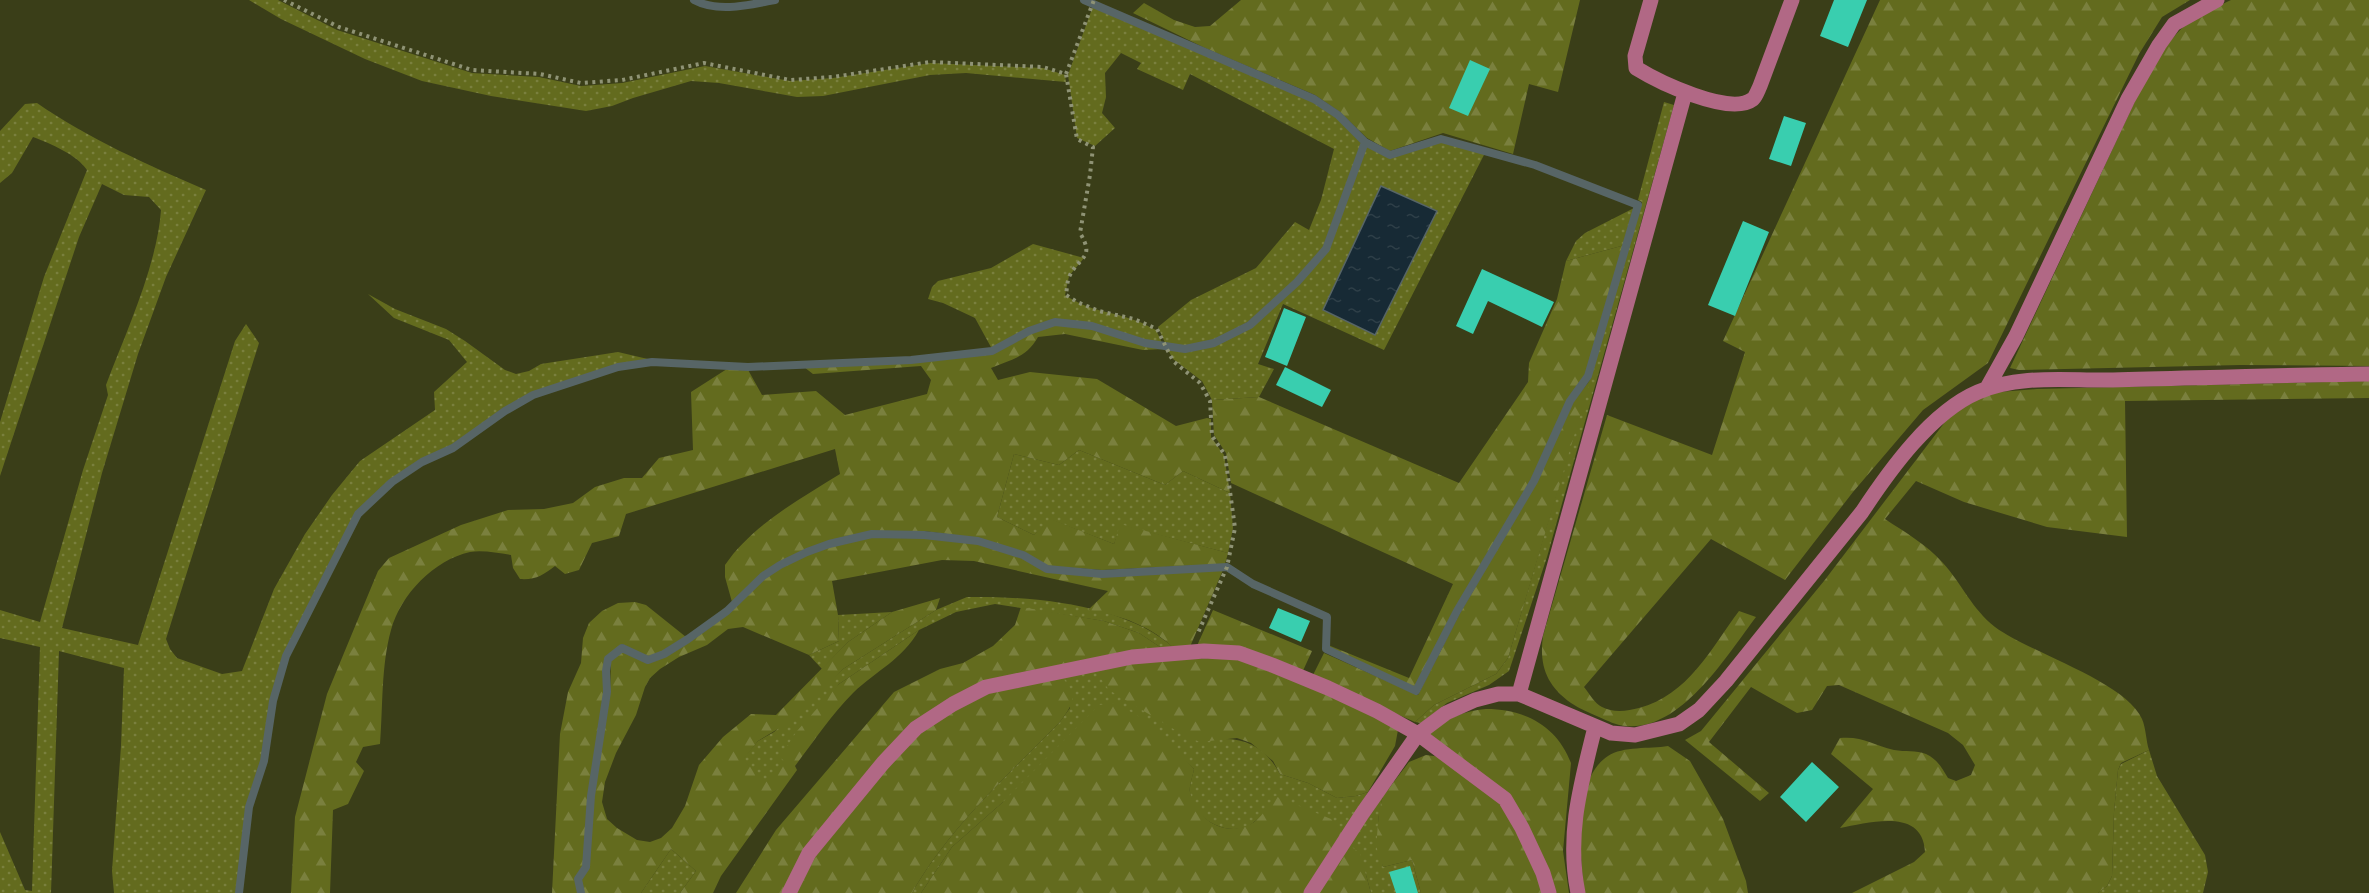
<svg xmlns="http://www.w3.org/2000/svg" width="2369" height="893" font-family="'Roboto Serif',serif">
<style>
.grass{fill:url(#grass-dots)}
.forest{fill:url(#forest-firs)}
.water{fill:url(#water-ripples);stroke:#576566;stroke-width:1.5}
.lines{fill:none;stroke-linecap:round;stroke-linejoin:round}
.stream{stroke:#576566;stroke-width:8}
.building{fill:#39ceaf}
.path{stroke:#8f9375;stroke-width:4;stroke-dasharray:3 4.5;stroke-linecap:butt}
.minor{stroke:#b16885;stroke-width:15}
</style>
<defs>
<pattern id="grass-dots" width="8" height="8" patternUnits="userSpaceOnUse" patternTransform="scale(1.5)"><rect width="8" height="8" fill="#636b1e"/><path d="M2 2h.1M6 6h.1" fill="none" stroke="#7a803e" stroke-width="1.8" stroke-linecap="round"/></pattern>
<pattern id="forest-firs" width="22" height="20" patternUnits="userSpaceOnUse" patternTransform="scale(1.5)"><rect width="22" height="20" fill="#636b1e"/><path d="M5 1l3.5 6h-7zM16 11l3.5 6h-7z" fill="#7a803e"/></pattern>
<pattern id="water-ripples" width="26" height="14" patternUnits="userSpaceOnUse" patternTransform="scale(1.5)"><rect width="26" height="14" fill="#172a35"/><path d="M2 4q2-2 4 0t4 0M15 11q2-2 4 0t4 0" fill="none" stroke="#2e3f48"/></pattern>
</defs>
<rect width="100%" height="100%" fill="#3a3e18"/>
<!-- grass -->
<path class="grass" d="M249,0h29l59,30 135,43 67,4 42,9 41,-3 83,-17 85,15 43,-3 97,-15 113,5 22,7 1,7 -100,-9 -36,2 -107,21 -26,1 -78,-14 -28,-2 -58,17 -21,8 -26,5 -95,-15 -69,-15 -57,-22 -84,-40z
M1093,6l220,96 25,16 24,26 -38,104 -30,33 -46,41 -36,19 -27,7 -19,-3 -8,-18 33,-27 65,-32 39,-46 14,8 12,-30 13,-51 -144,-75 -7,16 -46,-21 4,-6 -20,-10 -16,20 1,24 -4,16 13,15 -20,18 -18,-8 -9,-63z
M1664,102l10,3 -127,452 -38,114 -20,14 -42,18 -26,20 -6,-1 19,-17 62,-31 12,-16 134,-456 -4,-2z
M37,103c52,36 111,62 169,87l-40,87 -28,77 -36,119 -40,155 76,17 97,-304 11,-17 13,19 -93,296 4,10 7,9 45,16 20,-3 32,-82 31,-55 27,-39 28,-34 75,-51 -1,-18 33,-30 -18,-22 -55,-22 -26,-24 27,15 51,20 19,12 40,29 11,4 13,-3 12,-7 77,-12 34,8 -35,6 -85,28 -28,15 -52,37 -31,15 -31,20 -33,32 -72,142 -14,46 -9,60 -15,46 -9,86h-124l-2,-22 9,-125 3,-78 -65,-17 -8,242h-51v-61l25,58 7,1 8,-244 -40,-9v-28l40,12 43,-152 25,-75 -2,-10c20,-53 51,-119 55,-175l-12,-13 -25,-2 -22,-11 -23,53 -79,239v-54l44,-145 43,-107c-11,-16 -36,-26 -54,-33l-21,36 -12,10v-52l25,-27z
M1442,141l43,12 -101,197 -101,-46 -25,60 16,5 -15,28 -47,3 -10,-19 -29,-22 -6,-11 17,3 31,-6 36,-18 48,-44 29,-34 37,-104 25,12z
M1636,207l-11,38 -59,16 10,-20 9,-8z
M1033,244l51,14 -15,18 -4,19c26,17 42,15 69,25 8,2 15,7 22,10l7,15 -18,-3 -53,-17 -37,-5 -26,9 -37,20 -17,-31 -32,-15 -15,-4 4,-12 6,-6 53,-13z
M1079,450l86,35 18,-14 47,22 3,35 -5,25 -107,-28 -7,19 -62,-24 -18,15 -37,-18 17,-63 45,11z
M967,597c65,-1 161,7 209,53l-10,1 -27,-18 -35,-12 -109,-17 -39,8 -37,18 -80,54 -54,77 -20,20 -23,-21 16,-19 16,-9 69,-63 93,-59z
M892,612l-44,30 -26,27 -13,-14 30,-14 -1,-26z
M1094,669l128,70c27,-1 45,11 58,35l28,9 29,15 19,-2 12,-4 -25,43 -83,-17c-4,2 -8,6 -12,8 -25,11 -60,-11 -58,-38 0,-6 3,-13 4,-19l-23,-21 -168,54 -51,45 -31,46h-9c37,-65 95,-117 147,-170l11,-15 -10,-33z
M2149,750l8,26 48,79 3,17 -5,21h-105l9,-7 5,-10 2,-64 4,-42 3,-6z
M1383,796c-8,27 -5,44 0,71l29,-7 9,33h-50l-5,-18 -17,-30z
M671,849l25,22 -16,22h-39z"/>
<!-- forest -->
<path class="forest" d="M1241,0h339l-22,92 -29,-8 -16,70 -70,-21 -53,18 -23,-13 -27,-26 -25,-17 -110,-47 -72,-35 11,-10 30,17 21,7 15,-1z
M1880,0h310l-28,17 -23,37 -151,309 -65,47 -70,82 -68,88 -74,-41 -127,148c5,6 11,17 18,20 11,6 26,4 37,1 49,-13 71,-58 100,-97l17,6c-29,38 -75,115 -131,109 -9,-1 -17,-5 -26,-9 -9,-4 -19,-8 -28,-14 -25,-18 -32,-38 -28,-67l64,-221 105,40 33,-103 -22,-11z
M2231,0h138v366l-129,-1 -221,5 -9,-2 126,-269c15,-27 28,-57 53,-77 13,-9 28,-15 42,-22z
M1625,245l-39,130 -18,24 -36,82 -77,129 -41,79 -86,-41v-3l81,33 44,-94 -222,-101 -5,-30 -12,-18 -2,-35 47,-3 200,86 69,-101 1,-19 28,-64 9,-38z
M1055,323l37,4 72,22 -21,1 -78,-16 -27,3c-12,21 -26,22 -47,31l7,12 32,-8 67,7 79,47 31,-8 4,1v18l13,18 6,38 -47,-22 -18,14 -86,-35 -20,15 -45,-11 -17,63 37,18 17,-16 63,25 6,-20 108,29 -3,11 -123,6 -54,-4 -24,-14 -46,-14 -54,-7h-52l-43,10 -50,21 -18,12 -29,28 -7,-25v-12c27,-40 75,-66 115,-91l-5,-25 -209,65 -7,22 -27,7 -13,27 -14,4 -10,-8c-12,9 -19,14 -35,13l-7,-11 -2,-13c-13,-2 -28,-5 -41,-3 -36,8 -69,42 -79,78 -10,36 -8,77 -11,114l-17,3 -7,15 8,9 -16,33 -15,6 -3,83h-39l4,-76 32,-123 46,-111 5,-12 11,-13 72,-33 47,-15 36,-1 29,-6 22,-16 29,-9h18l17,-20 34,-8 -2,-58 39,-25 17,1 15,27 54,-4 29,24 82,-21 4,-14 -10,-14 -108,8 -9,-7 106,-6 11,-4 72,-5 37,-21z
M1591,379l-83,279 -12,16 -62,31 -19,17 -103,-45 12,-24 94,42 42,-82 77,-132 36,-79z
M2369,381v17l-244,3 2,136 -80,-10 -83,-25 -48,-21 -31,38c21,14 41,25 58,44 19,21 29,46 52,64 35,26 130,54 147,92 4,9 4,22 7,31l-28,13 -3,7 -4,42 -2,64 -5,10 -9,7h-246l62,-31 11,-10c-2,-45 -56,-29 -85,-24l33,-39 -42,-35 9,-16c23,-2 33,7 54,12 11,2 22,0 32,4 11,5 16,14 22,24l8,3 15,-6 4,-10 -12,-20 -15,-12 -109,-48 -12,1 -15,24 -15,3 -46,-26 -42,55 60,51 -9,8 -75,-61 16,-9 123,-150 124,-163 31,-21 20,-5 38,-3z
M873,537l51,1 53,6 45,14 24,14 56,5 121,-7 -34,79 -13,1c-25,-24 -55,-35 -88,-40l20,-19 -134,-30 -32,-1 -110,21 6,34 1,26 -30,14 -66,-28 -15,2 -21,16 -28,12 -19,12 -10,9 -5,9 -9,28 -20,38 -11,29 -3,20 5,17 10,9 20,12 13,2 11,-4 11,-10 13,-22 14,-41 24,-28 28,-23 25,1 72,-73 44,-30 48,-14 -4,12 -93,59 -52,52 -33,20 -15,19 22,20 19,-19 -4,-4 17,-26 42,-47 80,-54c-17,30 -42,40 -66,63 -22,22 -39,48 -58,73l2,4 -76,106 -8,17h-33l16,-22 -25,-22 -30,44h-57l-3,-13 8,-12 5,-72 16,-103 1,-32 12,-10 25,12c29,-10 57,-31 81,-51 13,-10 24,-24 37,-34 31,-23 69,-34 107,-41z
M635,602l11,3 40,32 -24,15 -14,5 -26,-13 -17,14 -2,13 1,21 -16,104 -5,70 -8,13 3,14h-26l8,-159 8,-42 13,-29 2,-25 6,-15 13,-12 16,-8z
M1021,607l83,14 35,12 27,18 -147,26 -105,49 -128,167h-50l40,-63 118,-138 46,-23 23,-6 30,-17 22,-21z
M1213,610l99,41 -11,24 -105,-27z
M1239,657l87,33 72,40 -3,16 -27,46 -12,4 -19,2 -29,-15 -28,-9 -7,-13 -22,-18 -14,-5 -37,4 -15,-6 -76,-46 -15,-21 39,-8z
M1060,675c19,20 14,28 -1,48 -52,53 -110,105 -147,170h-120l20,-38 106,-124 69,-41z
M1115,703l32,18 47,48c-1,7 -5,16 -4,23 5,25 31,44 56,34 14,-4 21,-19 29,-30l56,23 12,16 -39,58h-383l31,-46 51,-45 96,-97z
M1486,709c39,0 71,17 85,54l-8,88 6,42h-17l-25,-67 -100,-92c19,-15 35,-23 59,-25z
M1668,746l22,15 33,58 23,62 2,12h-164c-3,-37 -13,-113 24,-137 15,-10 42,-7 60,-10z
M1426,755l15,2 61,44 44,92h-125l-9,-33 -29,7 -6,-18v-13l2,-26 4,-14 26,-34z
M1349,845l11,8 11,40h-53z"/>
<!-- water -->
<path class="water" d="M1381,186l56,25 -62,124 -52,-25z"/>
<g class="lines">
<!-- stream -->
<path class="stream" d="M694,0c24,13 55,5 81,0
M239,893l10,-86 15,-46 9,-60 13,-45 72,-142 34,-32 30,-20 31,-14 52,-37 28,-16 85,-28 34,-5 96,5 163,-7 81,-9 37,-20 26,-9 37,4 53,17 40,6 29,-6 36,-18 47,-43 29,-33 39,-107 -27,-27 -24,-16 -230,-99
M581,893l-3,-14 8,-12 5,-71 16,-104 -1,-21 2,-12 14,-11 26,12 16,-6 24,-15 39,-28 36,-35 17,-11 27,-13 22,-8 43,-10 52,1 54,6 45,14 24,14 55,5 125,-7 26,17 74,33 -1,32 90,42 41,-80 77,-130 36,-80 18,-25 50,-171 -103,-40 -94,-26 -51,16 -25,-13"/>
</g>
<!-- building -->
<path class="building" d="M1834,0h33l-19,47 -28,-11z
M1470,60l20,9 -22,47 -19,-8z
M1784,116l22,7 -15,43 -22,-7z
M1743,221l26,11 -34,84 -27,-11z
M1482,269l72,33 -12,25 -54,-26 -15,33 -17,-8z
M1284,308l22,9 -19,49 -22,-9z
M1285,367l46,23 -9,17 -46,-22z
M1278,608l32,13 -9,21 -32,-14z
M1812,762l27,25 -33,35 -26,-25z
M1410,866l8,27h-22l-7,-21z"/>
<g class="lines">
<!-- path -->
<path class="path" d="M284,0l55,27 133,43 68,4 41,9 41,-3 82,-17 86,17 43,-3 97,-15 113,5 23,7 11,65 16,8 -3,28 -10,58c15,25 0,23 -10,42 -3,5 -3,14 -4,20l11,7 22,9 35,8 23,10 16,32 27,22 10,18 2,35 13,19 10,73 -8,39 -29,66
M1066,74l28,-74"/>
<!-- minor -->
<path class="minor" d="M1651,0l-16,56 1,12c21,13 94,49 117,31 3,-3 5,-9 7,-13l32,-86
M1987,388l29,-52 112,-237 31,-54 15,-21 43,-24
M1519,694l166,-601
M789,893l20,-40 74,-90 33,-35 37,-24 33,-17 34,-7 112,-23 72,-6 35,2 33,12 56,23 49,23 41,23 87,65 17,29 21,45 6,20
M1311,893l51,-79 56,-80 28,-21 29,-13 23,-6h21l92,39 24,2 44,-11 20,-14 27,-29 136,-169c27,-41 69,-100 116,-120 42,-18 90,-11 135,-12 85,-2 171,-5 256,-6
M1578,893c-12,-59 3,-109 17,-166"/>
</g>
</svg>
